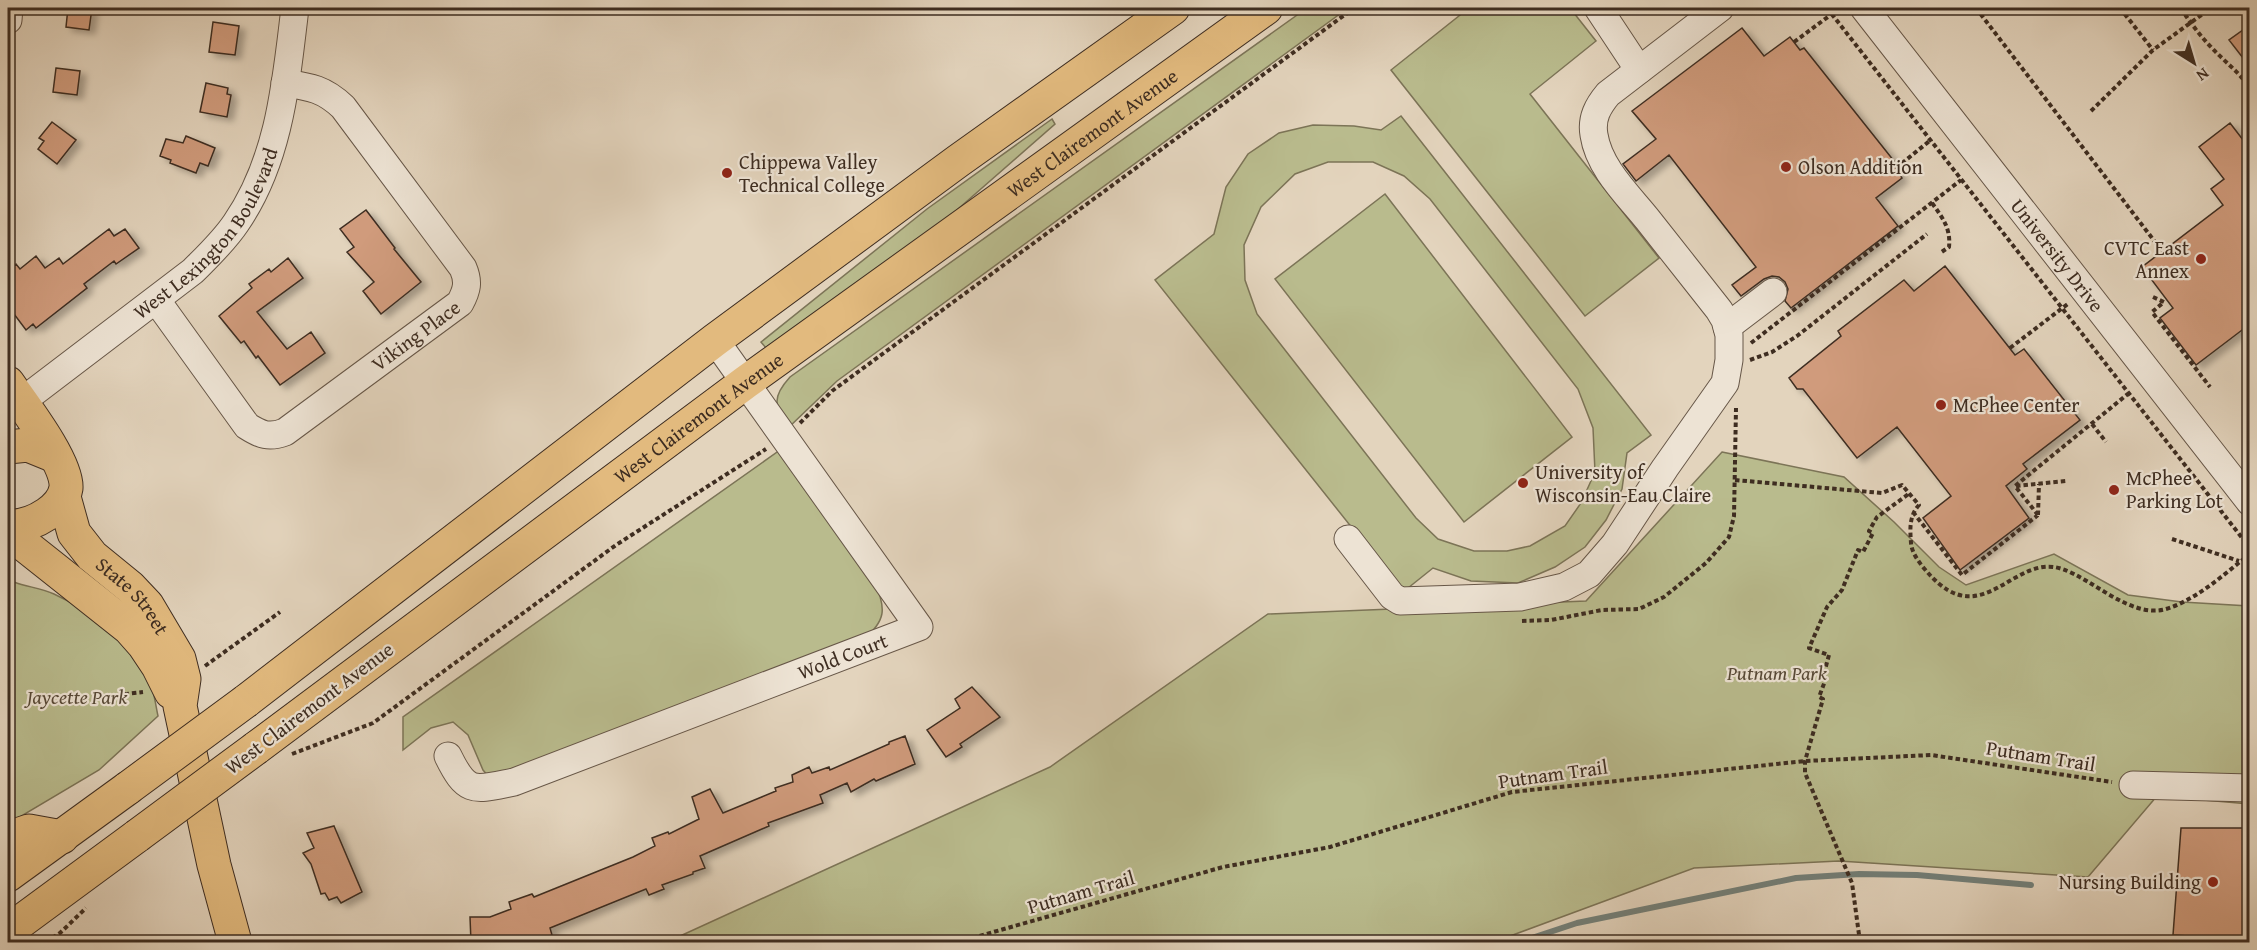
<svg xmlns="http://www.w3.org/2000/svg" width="2257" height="950" font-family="'Gentium Book Plus',serif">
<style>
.green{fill:#b9bb8d;stroke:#7c7457;stroke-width:1.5;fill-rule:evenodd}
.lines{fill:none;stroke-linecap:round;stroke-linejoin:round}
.stream{stroke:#73807a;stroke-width:6}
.building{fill:#d09b7c;stroke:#3e2d21;stroke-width:1.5;filter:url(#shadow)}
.minor-casing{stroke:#675748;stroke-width:29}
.major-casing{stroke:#3e2d21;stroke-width:35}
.path{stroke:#3e2d21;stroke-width:4;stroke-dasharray:4.5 3;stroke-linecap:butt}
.minor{stroke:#ede3d4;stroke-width:27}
.major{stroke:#e2ba7e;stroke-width:33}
.major-bridge-casing{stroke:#3e2d21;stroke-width:35;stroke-linecap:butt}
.major-bridge{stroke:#e2ba7e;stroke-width:33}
.poi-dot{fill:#8f2418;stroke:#ede3d4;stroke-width:2}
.labels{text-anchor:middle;stroke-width:4.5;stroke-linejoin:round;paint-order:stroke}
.street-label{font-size:20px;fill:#3e2d21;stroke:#ede3d4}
.poi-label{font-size:20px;fill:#3e2d21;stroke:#ede3d4;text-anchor:start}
.park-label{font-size:20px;font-style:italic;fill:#574937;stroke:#ede3d4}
</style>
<defs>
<filter id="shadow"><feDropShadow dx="6" dy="4" stdDeviation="3" flood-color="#0004"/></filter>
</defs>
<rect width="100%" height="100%" fill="#e3d4bd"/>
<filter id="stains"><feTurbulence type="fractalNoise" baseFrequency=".00333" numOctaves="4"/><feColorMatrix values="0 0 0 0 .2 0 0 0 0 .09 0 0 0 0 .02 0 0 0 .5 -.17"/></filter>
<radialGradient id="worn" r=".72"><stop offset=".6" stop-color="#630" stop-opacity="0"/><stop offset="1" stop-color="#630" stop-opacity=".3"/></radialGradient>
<!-- green -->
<path class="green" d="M1307,8h41l-511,373 -49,47c-13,-23 -17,-30 2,-51z
M1469,8h101l26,33 -66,53 129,164 -74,58 -194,-246z
M1401,116l250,319 -24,18 -5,36 -16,31 -21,27 -30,20 -37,16 -47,-2 -38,-13 -30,24 -248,-312 59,-46 12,-47 22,-33 31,-21 34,-8 41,1 27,4zM1328,162h45l31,14 26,23 148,190 15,39 2,44 -14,31 -16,23 -35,20 -23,5h-33l-36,-12 -22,-21 -159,-204 -12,-34 -1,-35 17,-38 34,-33z
M1052,119l3,5 -105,92 -184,132 -5,-6 166,-133z
M1385,194l187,243 -108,85 -189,-243z
M780,450l94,131c13,28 12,40 -12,60l-373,136 -6,-7 -15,-35 -15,-13 -22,6 -28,22v-33z
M1722,452l122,25 50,45 45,45 27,18 88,-31 74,41 54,7 67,4v198l-92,-8 -69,81 -249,-16 -145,7 -200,74h-827l383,-175 218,-153 318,-13z
M14,582c13,5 27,6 40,12 40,18 80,53 98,95 3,8 4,18 6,27l-59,54 -91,54v-236z"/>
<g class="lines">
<!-- stream -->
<path class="stream" d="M1520,942l57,-19 219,-45 63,-4 58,1 114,10"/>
</g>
<!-- building -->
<path class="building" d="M68,8h24l-3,22 -23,-3z
M213,22l26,4 -4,29 -26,-3z
M2250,25v42l-21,-27z
M1742,28l22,28 26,-19 10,13 4,-2 90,113 -2,1 10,16 -26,20 22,28 -107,82 -6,-7 3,-12 -3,-7 -6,-5 -7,-1 -8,3 -23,17 -9,-11 24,-18 -87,-112 -33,26 -13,-17 33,-25 -24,-28z
M56,68l24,3 -3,24 -24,-3z
M206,83l22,5 -1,6 4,1 -4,22 -27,-5z
M52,122l24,18 -19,24 -19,-15 6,-8 -5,-3z
M2230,123l20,26v175l-54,41 -36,-47 13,-10 -31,-41 81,-62 -12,-16 13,-10 -25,-32z
M186,136l29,12 -7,18 -8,-3 -4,10 -26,-10 1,-3 -11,-4 6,-17 17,4z
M366,210l29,38 -1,1 27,33 -40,32 -18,-23 11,-9 -27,-30 7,-5 -14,-18z
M109,229l5,7 11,-7 14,19 -23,16 -2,-3 -30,23 3,4 -51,40 -3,-4 -7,6 -18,-24v-35l8,-7 4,5 16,-13 9,12 14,-10 4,6z
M288,258l15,20 -46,34 30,37 24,-17 14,21 -45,32 -22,-29 -2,2 -12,-17 -3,2 -22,-27 33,-28 -3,-4 20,-15 2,3z
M1945,266l70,89 9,-6 56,71 -57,44 4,5 -21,17 23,32 -69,52 -37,-52 28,-22 -54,-69 -40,31 -54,-69h-6l-8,-11 52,-42 -3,-5 66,-51 10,11z
M972,687l28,30 -40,27 2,3 -16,10 -19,-27 33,-22 -5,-9z
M905,736l10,28 -39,17 -2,-2 -23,13 -4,-9 -27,12 3,8 -55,20 1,3 -69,30 5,12 -12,4v2l-31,11 2,4 -15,6 -3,-6 -96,39 2,7 -22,7 -2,-5 -18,5h-39l-1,-25h20l21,-8 -2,-7 23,-8 2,3 99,-40 22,-11 -3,-8 16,-6 1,2 30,-15 -7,-22 18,-8 13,24 53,-22 -1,-3 18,-6 -1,-7 17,-8 3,6 17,-6 1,3 59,-26v-2z
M334,826l28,66 -21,11 -4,-6 -8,3 -4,-7 -4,1 -10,-30 -8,-11 11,-5 -7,-15z
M2181,828h69v112l-77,-5z"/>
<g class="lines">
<defs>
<g id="minor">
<path d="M1598,8l41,62"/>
<path id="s1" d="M1864,8l386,494"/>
<path d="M8,20l1,-12"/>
<path id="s2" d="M157,301l90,125c14,9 22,12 38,6l175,-129c7,-13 9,-21 3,-35l-120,-161c-19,-18 -32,-20 -58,-24"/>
<path d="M1727,327l46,-35"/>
<path id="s3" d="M21,402l172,-131c15,-15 31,-30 43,-48 44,-64 50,-141 59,-215"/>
<path d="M1348,539l44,57 8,5 120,-4 44,-10 25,-13 26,-30 50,-76 60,-85 4,-23v-25l-4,-15 -6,-10c-24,-30 -47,-60 -71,-90 -20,-25 -49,-52 -54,-85 -3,-17 4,-29 14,-41l112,-86"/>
<path id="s4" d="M448,756c19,39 26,34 66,26l405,-155 -204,-287"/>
<path d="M2133,785l117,3"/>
</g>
<g id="major">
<path d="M8,383c15,22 60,80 58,105 -2,12 -10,20 -19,26 -12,8 -25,13 -39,12"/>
<path d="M8,447l20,-2 27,11"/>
<path id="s5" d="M64,497l10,36 18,23 38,31 17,18 32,54 5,20 -4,27 34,159 21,77"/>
<path d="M8,532l121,96 15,17 14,21 13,26"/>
<path d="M246,701l469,-361 243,-179 215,-153"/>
<path id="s6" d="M256,748l490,-366 520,-374"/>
<path d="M8,838l21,-7 33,6"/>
<path d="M8,875l120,-87"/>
<path d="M8,931l129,-95"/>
</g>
</defs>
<!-- minor casing -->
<use href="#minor" class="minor-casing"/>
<!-- major casing -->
<use href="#major" class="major-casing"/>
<!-- path -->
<path class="path" d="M1827,8l423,540
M1976,8l186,243
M2120,8l33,42
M2181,8c11,18 25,35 41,50 11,11 21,18 28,32
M1794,42l46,-34
M2091,111l62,-61 58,-42
M1896,168l36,-29
M1932,203c10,14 19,25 17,44l-9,6
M2153,297l11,5 -12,10 58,75
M1751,343l210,-163
M2010,348l59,-45
M1750,360l22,-8 25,-16 130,-102
M800,423l32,-32 522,-383
M2092,424l14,18
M1735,480l147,13 20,-8 17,20c-10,11 -9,24 -8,38 1,12 11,23 18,31 54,60 85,-22 133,-5 31,10 69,50 104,40 32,-10 58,-35 84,-55
M2016,486l50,-5
M1913,512l49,63 76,-60
M2038,515l-23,-29 114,-93
M2038,515l1,-31
M2172,539l67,22
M1522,621l29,-1 51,-10 37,-1 25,-12 42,-34 23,-26 5,-21 2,-108
M205,666l75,-54
M117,695l26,-3
M292,754l81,-31 243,-178 150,-96
M46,942l14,-9 26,-25
M958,942l265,-75 107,-20 182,-55 293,-31 126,-6 181,27
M1860,942l-8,-59 -47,-110v-12l18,-62 -4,-2 6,-16 -2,-4 6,-22 -20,-7 18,-41 15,-17 16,-40 5,2 10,-19 -4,-2 8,-14 33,-24"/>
<!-- minor -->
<use href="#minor" class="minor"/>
<!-- major -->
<use href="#major" class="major"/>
<defs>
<path id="major-bridge" d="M128,788l118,-87
M137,836l119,-88"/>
</defs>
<!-- major-bridge casing -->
<use href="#major-bridge" class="major-bridge-casing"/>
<!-- major-bridge -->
<use href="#major-bridge" class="major-bridge"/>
</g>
<!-- markers -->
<g class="poi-dot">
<circle cx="1786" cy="167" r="6"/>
<circle cx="727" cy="173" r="6"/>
<circle cx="2201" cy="259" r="6"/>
<circle cx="1941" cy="405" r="6"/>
<circle cx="1523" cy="483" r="6"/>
<circle cx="2114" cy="490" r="6"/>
<circle cx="2213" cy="882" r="6"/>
</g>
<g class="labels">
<!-- street labels -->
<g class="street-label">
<text dy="7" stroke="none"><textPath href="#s6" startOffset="1038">West Clairemont Avenue</textPath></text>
<text dy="7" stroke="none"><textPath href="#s3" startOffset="254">West Lexington Boulevard</textPath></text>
<text dy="7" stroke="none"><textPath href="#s1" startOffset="314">University Drive</textPath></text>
<text dy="7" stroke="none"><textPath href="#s2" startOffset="357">Viking Place</textPath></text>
<text dy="7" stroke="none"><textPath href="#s6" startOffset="552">West Clairemont Avenue</textPath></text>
<text dy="7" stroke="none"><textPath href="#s5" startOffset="124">State Street</textPath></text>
<text dy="7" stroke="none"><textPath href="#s4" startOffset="434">Wold Court</textPath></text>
<text transform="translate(309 708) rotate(-37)" y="7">West Clairemont Avenue</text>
<text transform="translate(2041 756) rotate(9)" y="7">Putnam Trail</text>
<text transform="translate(1553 774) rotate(-8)" y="7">Putnam Trail</text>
<text transform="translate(1081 892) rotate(-16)" y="7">Putnam Trail</text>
</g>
<!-- poi labels -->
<g class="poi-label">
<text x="739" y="169">Chippewa Valley<tspan x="739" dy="23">Technical College</tspan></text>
<text x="1798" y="174">Olson Addition</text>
<text x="2189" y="255" text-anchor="end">CVTC East<tspan x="2189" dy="23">Annex</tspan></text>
<text x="1953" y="412">McPhee Center</text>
<text x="1535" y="479">University of<tspan x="1535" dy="23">Wisconsin-Eau Claire</tspan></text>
<text x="2126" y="485">McPhee<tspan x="2126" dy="23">Parking Lot</tspan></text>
<text x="2201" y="889" text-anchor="end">Nursing Building</text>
</g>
<!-- park labels -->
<g class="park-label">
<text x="1777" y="680">Putnam Park</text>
<text x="77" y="704">Jaycette Park</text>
</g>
</g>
<!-- margin -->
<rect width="2257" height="950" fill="none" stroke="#e3d4bd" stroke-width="30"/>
<rect x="9" y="9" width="2239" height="932" fill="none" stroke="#3e2d21" stroke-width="3"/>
<rect x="15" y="15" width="2227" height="920" fill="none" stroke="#3e2d21" stroke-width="1.5"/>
<!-- north arrow -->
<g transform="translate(2194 63) rotate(143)" stroke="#ede3d4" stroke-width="4.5" paint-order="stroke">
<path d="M0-4.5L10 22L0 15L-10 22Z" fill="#3e2d21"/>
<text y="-9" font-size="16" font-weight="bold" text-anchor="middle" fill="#3e2d21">N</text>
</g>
<rect width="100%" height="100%" filter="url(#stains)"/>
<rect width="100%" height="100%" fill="url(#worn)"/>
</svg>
